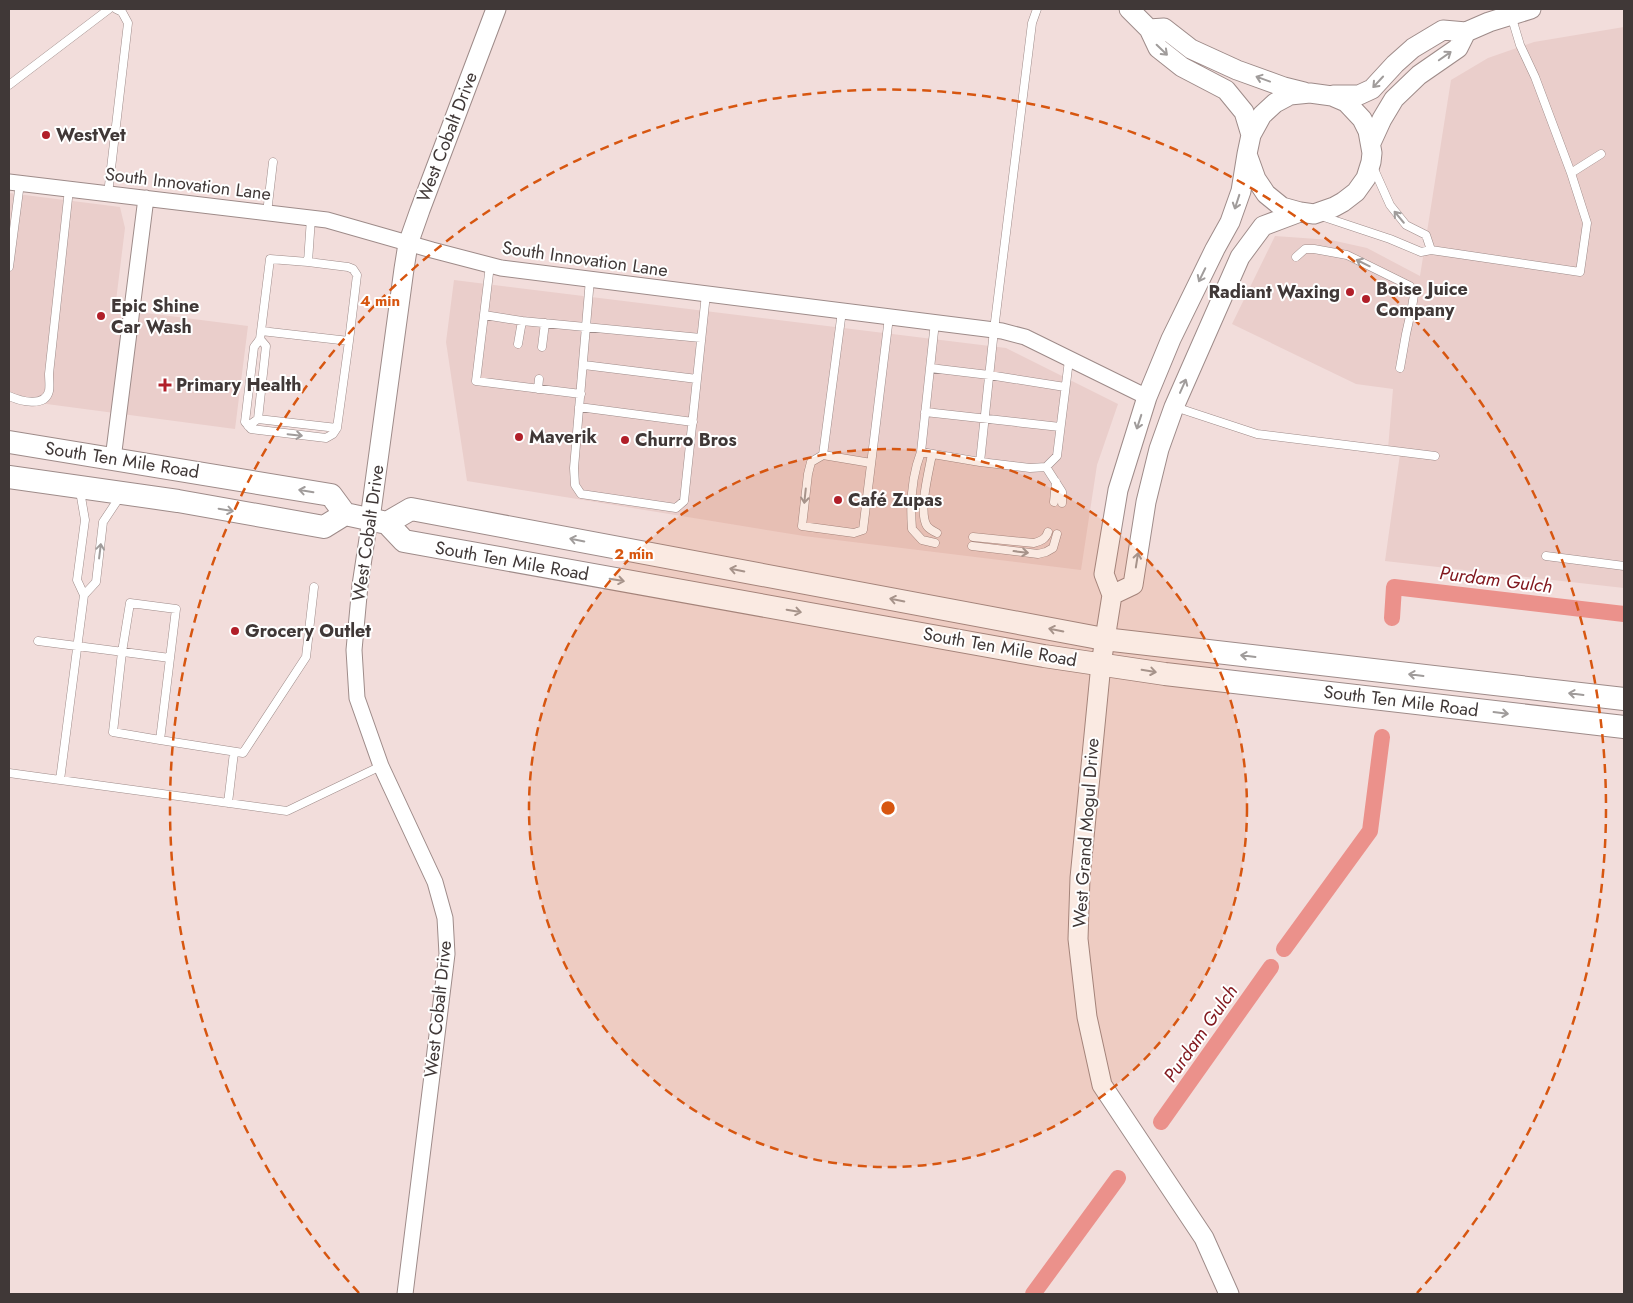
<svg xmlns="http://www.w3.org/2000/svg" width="1633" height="1303" font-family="Jost,sans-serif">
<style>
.built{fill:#eacecb}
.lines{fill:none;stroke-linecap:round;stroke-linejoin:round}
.canal{stroke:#eb918b;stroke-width:16}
.service-casing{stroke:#9e8b89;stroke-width:9}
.minor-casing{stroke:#9e8b89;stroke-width:17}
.tertiary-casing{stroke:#9e8b89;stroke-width:21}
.primary-casing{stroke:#9e8b89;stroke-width:24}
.service{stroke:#fff;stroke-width:8}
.minor{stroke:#fff;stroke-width:15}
.tertiary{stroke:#fff;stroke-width:19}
.primary{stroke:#fff;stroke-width:22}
.oneway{stroke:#a09c9b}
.ring{fill:none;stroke:#d75610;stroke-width:2.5;stroke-dasharray:9 6}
.poi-dot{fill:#b11f29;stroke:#fff;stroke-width:2}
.labels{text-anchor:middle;stroke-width:4;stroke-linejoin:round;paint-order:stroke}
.poi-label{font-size:18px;font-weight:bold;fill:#403837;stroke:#fff;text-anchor:start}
.street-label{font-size:18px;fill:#403837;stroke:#fff}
.water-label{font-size:19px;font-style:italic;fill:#81171d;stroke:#fff}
.centre{fill:#d75610;stroke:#fff;stroke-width:2.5}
.ring-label{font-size:15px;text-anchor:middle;font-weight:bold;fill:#d75610;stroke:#fff;stroke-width:4;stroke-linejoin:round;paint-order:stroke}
</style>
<rect width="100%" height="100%" fill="#f2dddb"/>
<!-- built -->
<path class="built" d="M1624,27v561l-239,-27 15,-107 -12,-5 5,-60 -37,-5 -124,-60 43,-88 56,4 36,8 53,28 31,-196 37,-22 46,-16z
M9,193l111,14 5,21 -10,81 133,17 -13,103 -226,-30z
M454,280l552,68 112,56 -21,61 -16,105 -277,-34 -337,-55 -21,-139z"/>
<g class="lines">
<!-- canal -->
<path class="canal" d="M1392,618l2,-31 230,27
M1284,949l86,-118 12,-94
M1161,1122l110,-155
M1033,1294l85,-116"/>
<defs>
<path id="service" d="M9,85l100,-76
M1373,167l17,38 16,20 20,10 5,15
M1571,173l30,-19
M108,194l20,-171 -6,-11 -6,-3
M267,213l6,-51
M1321,216l69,23 31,13 10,-2 149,22 7,-49 -16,-50 -36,-96 -15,-32 -9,-30
M311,218l-3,44 -38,-3 -10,80 -6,8 -9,75 6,7 75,9 7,-4 4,-6 12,-87
M1296,257l9,-8h9l33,6 63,31 4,9 -2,12 -6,27 -6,34
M490,265l-14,116 105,13
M9,267l11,-84
M590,279l-16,189 1,17 6,9 95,14 8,-7 22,-207
M842,311l-19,144 48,8
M484,315l38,6 179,17
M935,322l-14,130 59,10 14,-132 38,-307 5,-14
M261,331l88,10 8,-66 -4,-6 -5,-2 -40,-5
M518,344l4,-23
M542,347l3,-24
M584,365l113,14
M930,368l59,7 76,12
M538,389l1,-10
M9,396c11,5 36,12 40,-5 1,-5 0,-12 0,-17l20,-185
M579,407l114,15
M1175,407l82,27 178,22
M925,412l135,15
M258,419l8,-73 -6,-7
M248,426l10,-7 79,9
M921,452c-10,26 -11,51 -9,77l10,11 13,3
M932,454c-3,17 -14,58 -5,72 2,3 6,5 10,7
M823,455l-12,7 -3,12 -6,52 52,7 9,-3 26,-213
M980,462l50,6 16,-1 11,-11 12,-96
M1046,467l16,25v11
M1054,502l2,-20
M973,537l61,6c7,-2 12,-4 14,-11
M972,546l66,8 8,-2 7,-4 4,-14
M1546,556l78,10
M84,595l12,-13 7,-60 18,-27
M38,641l132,17 -10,82 83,13 63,-96 8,-70
M160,740l-47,-8 9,-80 8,-49 46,6 -6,49
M9,773l278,38 94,-45
M60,780l24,-185 -7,-15 8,-60 -5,-29
M228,803l6,-51"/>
<path id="minor" d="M9,182l318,38 105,30 69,18 501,63 23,6 122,60
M113,459l33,-261
M370,519l-10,66 -6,65 3,48 24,68 54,116 10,36 2,36 -42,340"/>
<path id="tertiary" d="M1129,9l20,20 9,19 24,19 44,23 18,22 7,23
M1149,29l15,-1 27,21 46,21 47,17 20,5
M1333,95h26l13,-6 23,-25 18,-16 30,-18 23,2 23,-10 42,-13
M1371,143l11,-24 12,-20 25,-24 39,-27 8,-16
M370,519l34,-250 4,-25 12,-34 76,-201
M1112,595l21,-10 13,-83 13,-53 15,-42 66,-150 23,-31 37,-14
M1229,1294l-25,-56 -102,-153 -15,-68 -9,-78 2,-61 21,-214 11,-69 -8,-21 14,-84 29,-93 24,-58 44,-90 15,-27 11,-31 6,-37 4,-19 11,-20 13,-12 15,-8 20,-2 22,3 14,6 16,17 6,12 4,22 -1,9 -5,16 -10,14 -13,10 -9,5 -20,7 -14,-2 -18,-5 -16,-13 -10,-15 -9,-25"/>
<path id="primary" d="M9,442l322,53 14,19 42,9 17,18 640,115 121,18 459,53
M9,477l169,24 146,26 21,-13
M387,523l24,-14 693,130 520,60"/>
</defs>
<!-- service casing -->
<use href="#service" class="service-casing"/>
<!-- minor casing -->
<use href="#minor" class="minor-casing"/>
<!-- tertiary casing -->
<use href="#tertiary" class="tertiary-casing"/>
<!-- primary casing -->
<use href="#primary" class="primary-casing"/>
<!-- service -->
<use href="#service" class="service"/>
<!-- minor -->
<use href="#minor" class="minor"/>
<!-- tertiary -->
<use href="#tertiary" class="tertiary"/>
<!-- primary -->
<use href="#primary" class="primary"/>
</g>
<!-- one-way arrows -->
<defs><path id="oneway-shaft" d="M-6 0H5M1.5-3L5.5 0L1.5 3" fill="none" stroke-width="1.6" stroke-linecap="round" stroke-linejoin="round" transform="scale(1.25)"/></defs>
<g class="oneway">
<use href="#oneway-shaft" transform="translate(1162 50) rotate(44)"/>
<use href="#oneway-shaft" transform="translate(1445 56) rotate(-35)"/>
<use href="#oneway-shaft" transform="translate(1263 79) rotate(-160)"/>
<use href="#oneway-shaft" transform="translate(1378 82) rotate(133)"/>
<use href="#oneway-shaft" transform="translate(1237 202) rotate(108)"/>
<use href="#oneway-shaft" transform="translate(1399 217) rotate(-130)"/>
<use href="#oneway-shaft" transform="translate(1363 263) rotate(-154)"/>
<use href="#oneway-shaft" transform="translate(1202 275) rotate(116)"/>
<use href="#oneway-shaft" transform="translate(1183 386) rotate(-66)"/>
<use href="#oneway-shaft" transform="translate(1139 422) rotate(108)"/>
<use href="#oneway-shaft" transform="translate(295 435) rotate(6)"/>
<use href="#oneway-shaft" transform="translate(306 491) rotate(-171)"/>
<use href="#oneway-shaft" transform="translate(805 496) rotate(96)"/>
<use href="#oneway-shaft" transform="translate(226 510) rotate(10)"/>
<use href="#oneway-shaft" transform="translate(577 540) rotate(-169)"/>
<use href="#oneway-shaft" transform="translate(100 551) rotate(-83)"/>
<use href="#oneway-shaft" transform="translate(1021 552) rotate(7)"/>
<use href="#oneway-shaft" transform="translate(1137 560) rotate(-81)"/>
<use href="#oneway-shaft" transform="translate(737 570) rotate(-169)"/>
<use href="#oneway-shaft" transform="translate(617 580) rotate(10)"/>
<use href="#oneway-shaft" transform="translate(897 600) rotate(-169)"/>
<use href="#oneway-shaft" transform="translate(794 611) rotate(10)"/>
<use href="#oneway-shaft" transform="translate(1056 630) rotate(-169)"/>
<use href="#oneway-shaft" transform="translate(1248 656) rotate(-173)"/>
<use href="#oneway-shaft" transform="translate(1149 671) rotate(9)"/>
<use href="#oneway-shaft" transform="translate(1416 675) rotate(-173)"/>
<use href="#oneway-shaft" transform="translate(1576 694) rotate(-173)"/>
<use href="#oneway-shaft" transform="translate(1501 713) rotate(7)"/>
</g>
<!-- distance rings -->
<circle cx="888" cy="808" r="359" fill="#d75610" fill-opacity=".12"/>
<g class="ring">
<circle cx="888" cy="808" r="359"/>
<path d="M359 1293A718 718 0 1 1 1417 1293"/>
</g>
<!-- markers -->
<g class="poi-dot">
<circle cx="46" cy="135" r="5"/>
<circle cx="1350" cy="292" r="5"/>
<circle cx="1366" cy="299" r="5"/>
<circle cx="101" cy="316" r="5"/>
<path d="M162.5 377.5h5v5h5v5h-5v5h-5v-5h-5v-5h5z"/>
<circle cx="519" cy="437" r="5"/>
<circle cx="625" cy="440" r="5"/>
<circle cx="838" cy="500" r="5"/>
<circle cx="235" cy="631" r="5"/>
</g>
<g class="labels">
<!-- poi labels -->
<g class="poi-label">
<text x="56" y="141">WestVet</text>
<text x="1376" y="295">Boise Juice<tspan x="1376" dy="21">Company</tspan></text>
<text x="1340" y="298" text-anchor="end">Radiant Waxing</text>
<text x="111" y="312">Epic Shine<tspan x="111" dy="21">Car Wash</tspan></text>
<text x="176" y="391">Primary Health</text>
<text x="529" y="443">Maverik</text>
<text x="635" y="446">Churro Bros</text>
<text x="848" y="506">Café Zupas</text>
<text x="245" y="637">Grocery Outlet</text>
</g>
<!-- street labels -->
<g class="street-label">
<text transform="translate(447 137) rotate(-69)" y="6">West Cobalt Drive</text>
<text transform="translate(188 184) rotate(7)" y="6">South Innovation Lane</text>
<text transform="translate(585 259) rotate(8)" y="6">South Innovation Lane</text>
<text transform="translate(122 460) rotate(9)" y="6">South Ten Mile Road</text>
<text transform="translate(368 533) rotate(-82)" y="6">West Cobalt Drive</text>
<text transform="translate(512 561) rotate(10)" y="6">South Ten Mile Road</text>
<text transform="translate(1000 647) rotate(10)" y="6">South Ten Mile Road</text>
<text transform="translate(1401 701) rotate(7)" y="6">South Ten Mile Road</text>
<text transform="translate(1086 833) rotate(-86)" y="6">West Grand Mogul Drive</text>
<text transform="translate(438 1009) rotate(-84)" y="6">West Cobalt Drive</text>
</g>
<!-- water labels -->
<g class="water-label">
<text transform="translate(1496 579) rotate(7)" y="7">Purdam Gulch</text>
<text transform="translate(1200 1033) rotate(-55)" y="7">Purdam Gulch</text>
</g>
</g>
<circle cx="888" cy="808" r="8" class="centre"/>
<g class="ring-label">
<text x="380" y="306">4 min</text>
<text x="634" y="559">2 min</text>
</g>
<!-- border -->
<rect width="1633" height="1303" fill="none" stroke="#403837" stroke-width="20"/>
</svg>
